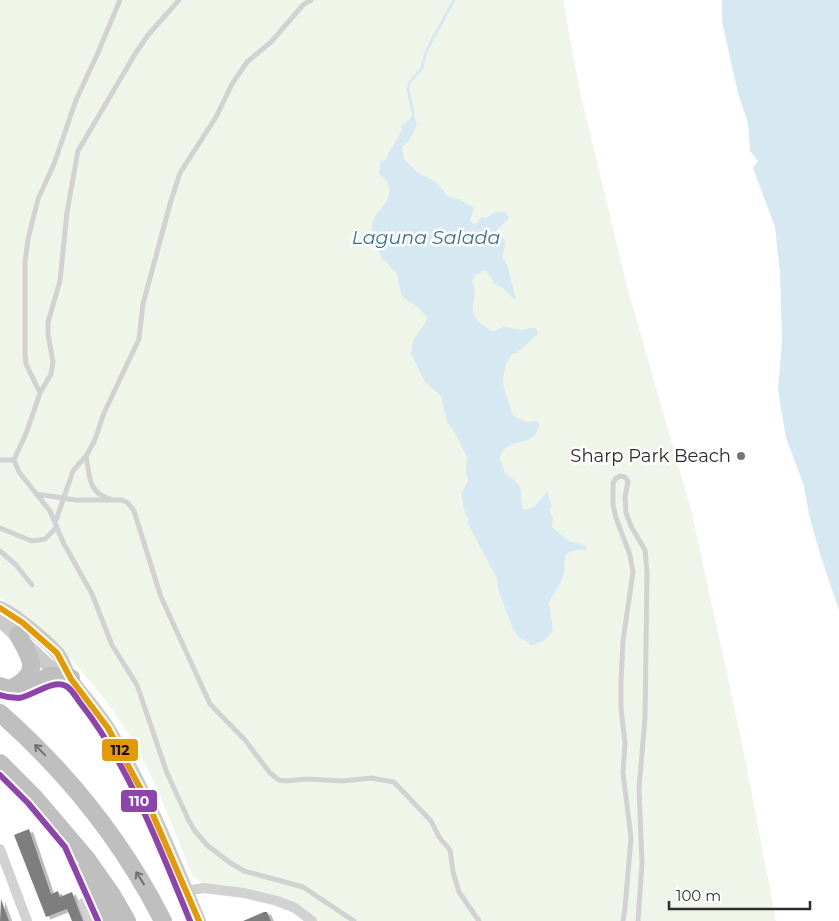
<svg xmlns="http://www.w3.org/2000/svg" width="839" height="921" font-family="Montserrat,sans-serif">
<style>
.green{fill:#f0f5ea}
.water{fill:#d6e9f2}
.lines{fill:none;stroke-linecap:round;stroke-linejoin:round}
.stream{stroke:#d6e9f2;stroke-width:3}
.building{fill:#7e7e7e;filter:url(#shadow)}
.lane{stroke:#d2d2d2;stroke-width:5}
.street{stroke:#d2d2d2;stroke-width:10}
.secondary{stroke:#cbcbcb;stroke-width:14}
.highway{stroke:#bfbfbf;stroke-width:18}
.bus-1-casing{stroke:#fff;stroke-width:10}
.bus-2-casing{stroke:#fff;stroke-width:10}
.bus-1{stroke:#e39a04;stroke-width:6}
.bus-2{stroke:#8e44ad;stroke-width:6}
.oneway{stroke:#6f6f6f}
.poi-dot{fill:#767676;stroke:#fff;stroke-width:2}
.labels{text-anchor:middle;stroke-width:5;stroke-linejoin:round;paint-order:stroke}
.poi-label{font-size:18px;fill:#2d2d2d;stroke:#fff;text-anchor:end}
.water-label{font-size:19px;font-style:italic;fill:#377393;stroke:#fff}
.line-badge{stroke:#fff;stroke-width:2}
.badge-label{font-size:14px;text-anchor:middle;font-weight:bold;fill:#fff}
.pale-badge-label{font-size:14px;text-anchor:middle;font-weight:bold;fill:#111}
</style>
<defs>
<filter id="shadow"><feDropShadow dx="4" dy="2.5" stdDeviation="0" flood-color="#0004"/></filter>
</defs>
<rect width="100%" height="100%" fill="#fff"/>
<!-- green -->
<path class="green" d="M0,0h563l17,92 47,194 65,227 52,240 32,168h-459l-20,-16 -94,-21 -10,-7c-20,-49 -38,-101 -66,-145 -33,-53 -77,-98 -127,-135z"/>
<!-- water -->
<path class="water" d="M722,0h117v610l-18,-53 -12,-42 -5,-29 -18,-48 -8,-48 4,-48 -2,-70 -5,-45 -22,-59 5,-7 -8,-10 -2,-28 -10,-30 -16,-71z
M413,113l4,12 -8,16 -7,6 2,12 14,14 20,10 9,13 13,4 14,8 -4,12 3,4 4,-1 4,-6 5,1c7,-5 11,-8 20,-5l3,5 -14,14 10,8v7l-3,10 5,7 9,35c-11,-4 -8,-11 -22,-15l-4,-8 -5,-6 -9,5 -4,6c7,14 -2,23 2,33 2,8 12,13 18,18l11,-5 19,3 7,-2h7l2,6 -21,19 -5,1 -6,10 -3,16 1,8 9,28 14,6 10,-1 2,2c-1,15 -11,18 -23,20 -4,1 -8,4 -12,6l-4,9 5,15 3,1 1,3c19,10 8,18 15,33l10,-3 14,-16 1,8 3,7 -3,3 4,10 -1,8 17,14 18,5 -1,5 -5,-2 -14,4c-4,7 -1,16 -4,24 -3,10 -10,17 -14,26l4,28 -8,9 -14,6 -3,-4 -9,-4 -6,-9 -14,-37 -2,-13 -30,-57 2,-2 -4,-7 -4,-19 7,-13 -2,-11 1,-13 -11,-22 -9,-13 -6,-26 -16,-14 -14,-28 2,-14 12,-17 2,-5 -2,-3 -7,-8 -12,-7 -5,-6 -4,-20 -11,-12 -4,-2c-3,-11 -12,-24 -10,-35 1,-10 9,-15 14,-23 6,-9 4,-24 -7,-27l2,-16 2,2 3,-1 1,-4 15,-26 -1,-4 9,-7z"/>
<g class="lines">
<!-- stream -->
<path class="stream" d="M413,113l-5,-24 1,-6 13,-15 3,-13 5,-11 24,-44"/>
</g>
<!-- building -->
<path class="building" d="M29,829l22,65 7,-3 2,6 12,-5 11,29h-11l-5,-12 -21,8 -32,-82z
M1,899l8,22h-9z
M264,912h3l4,9h-28z"/>
<g class="lines">
<!-- lane -->
<path class="lane" d="M40,393l11,-19 2,-12 -5,-28v-12l12,-41 7,-69 11,-61 57,-97 13,-19 31,-35
M86,456c4,19 1,36 24,43
M0,460h14l13,-29 13,-38 -14,-29 -1,-10v-92l3,-23 10,-40 16,-35 22,-64 21,-45 23,-55
M14,460l5,12 31,39 13,31 29,52 20,51 25,40 30,88 22,48 6,10 13,15 21,16 15,9 59,16 51,34
M36,494l40,6h46l6,3 6,8 27,86 49,107 35,36 25,33 9,7 7,1 20,-2 37,2 28,-3 23,4 37,39 8,16 11,13 3,22 6,20 20,29
M55,523l18,-52 13,-15 8,-14 10,-29 35,-74 4,-35 27,-100 10,-31 36,-56 16,-33 15,-22 24,-20 32,-37 8,-5
M0,528l32,13 13,-2 11,-11
M0,551l16,14 16,20
M623,921l2,-13 6,-70 -8,-65 2,-30 -4,-35v-27l2,-40 10,-69 -3,-17 -14,-37 -3,-13v-21l2,-5 5,-3 5,1 3,4 -3,17 1,15 5,13 14,24 2,23 -2,146 -6,69 3,76 -4,57"/>
<!-- street -->
<path class="street" d="M0,849l27,72
M187,891l16,-3 41,5 33,8 18,7 17,13
M83,903l7,18"/>
<!-- secondary -->
<path class="secondary" d="M0,608c12,4 55,39 61,50 4,7 6,15 10,21 12,17 26,31 37,49 37,61 64,128 91,193
M0,620l50,47 15,8"/>
<!-- highway -->
<path class="highway" d="M0,686c9,4 23,4 32,0 6,-3 12,-8 18,-10 7,-1 14,1 21,2
M12,688c30,-15 19,-30 6,-53
M0,713c66,58 123,129 163,208
M0,763l34,34 52,61 26,37 15,26
M85,870l23,51"/>
<defs>
<path id="bus-1" d="M0,608l23,15 34,30 14,26 37,49 38,71 53,122"/>
<path id="bus-2" d="M0,695c6,2 12,3 19,3 14,-2 33,-19 47,-12 6,3 11,13 15,18 47,59 80,147 109,217
M0,775l28,28 37,44 33,74"/>
</defs>
<!-- bus-1 casing -->
<use href="#bus-1" class="bus-1-casing"/>
<!-- bus-2 casing -->
<use href="#bus-2" class="bus-2-casing"/>
<!-- bus-1 -->
<use href="#bus-1" class="bus-1"/>
<!-- bus-2 -->
<use href="#bus-2" class="bus-2"/>
</g>
<!-- one-way arrows -->
<defs><path id="oneway-shaft" d="M-6 0H5M1.5-3L5.5 0L1.5 3" fill="none" stroke-width="1.6" stroke-linecap="round" stroke-linejoin="round" transform="scale(1.25)"/></defs>
<g class="oneway">
<use href="#oneway-shaft" transform="translate(40 750) rotate(-134)"/>
<use href="#oneway-shaft" transform="translate(140 878) rotate(-122)"/>
</g>
<!-- markers -->
<circle class="poi-dot" cx="741" cy="456" r="5"/>
<g class="labels">
<!-- poi labels -->
<g class="poi-label">
<text x="731" y="462">Sharp Park Beach</text>
</g>
<!-- water labels -->
<g class="water-label">
<text x="426" y="244">Laguna Salada</text>
</g>
</g>
<g class="line-badge">
<rect x="101" y="738" width="38" height="24" rx="5" fill="#e39a04"/>
<rect x="120" y="789" width="38" height="24" rx="5" fill="#8e44ad"/>
</g>
<g class="badge-label">
<text x="139" y="806">110</text>
</g>
<g class="pale-badge-label">
<text x="120" y="755">112</text>
</g>
<!-- scale -->
<path d="M669 901v8h141v-8" fill="none" stroke="#2d2d2d" stroke-width="2.5"/>
<text x="676" y="901" font-size="15" fill="#2d2d2d" stroke="#ffffff" stroke-width="4" paint-order="stroke">100 m</text>
</svg>
